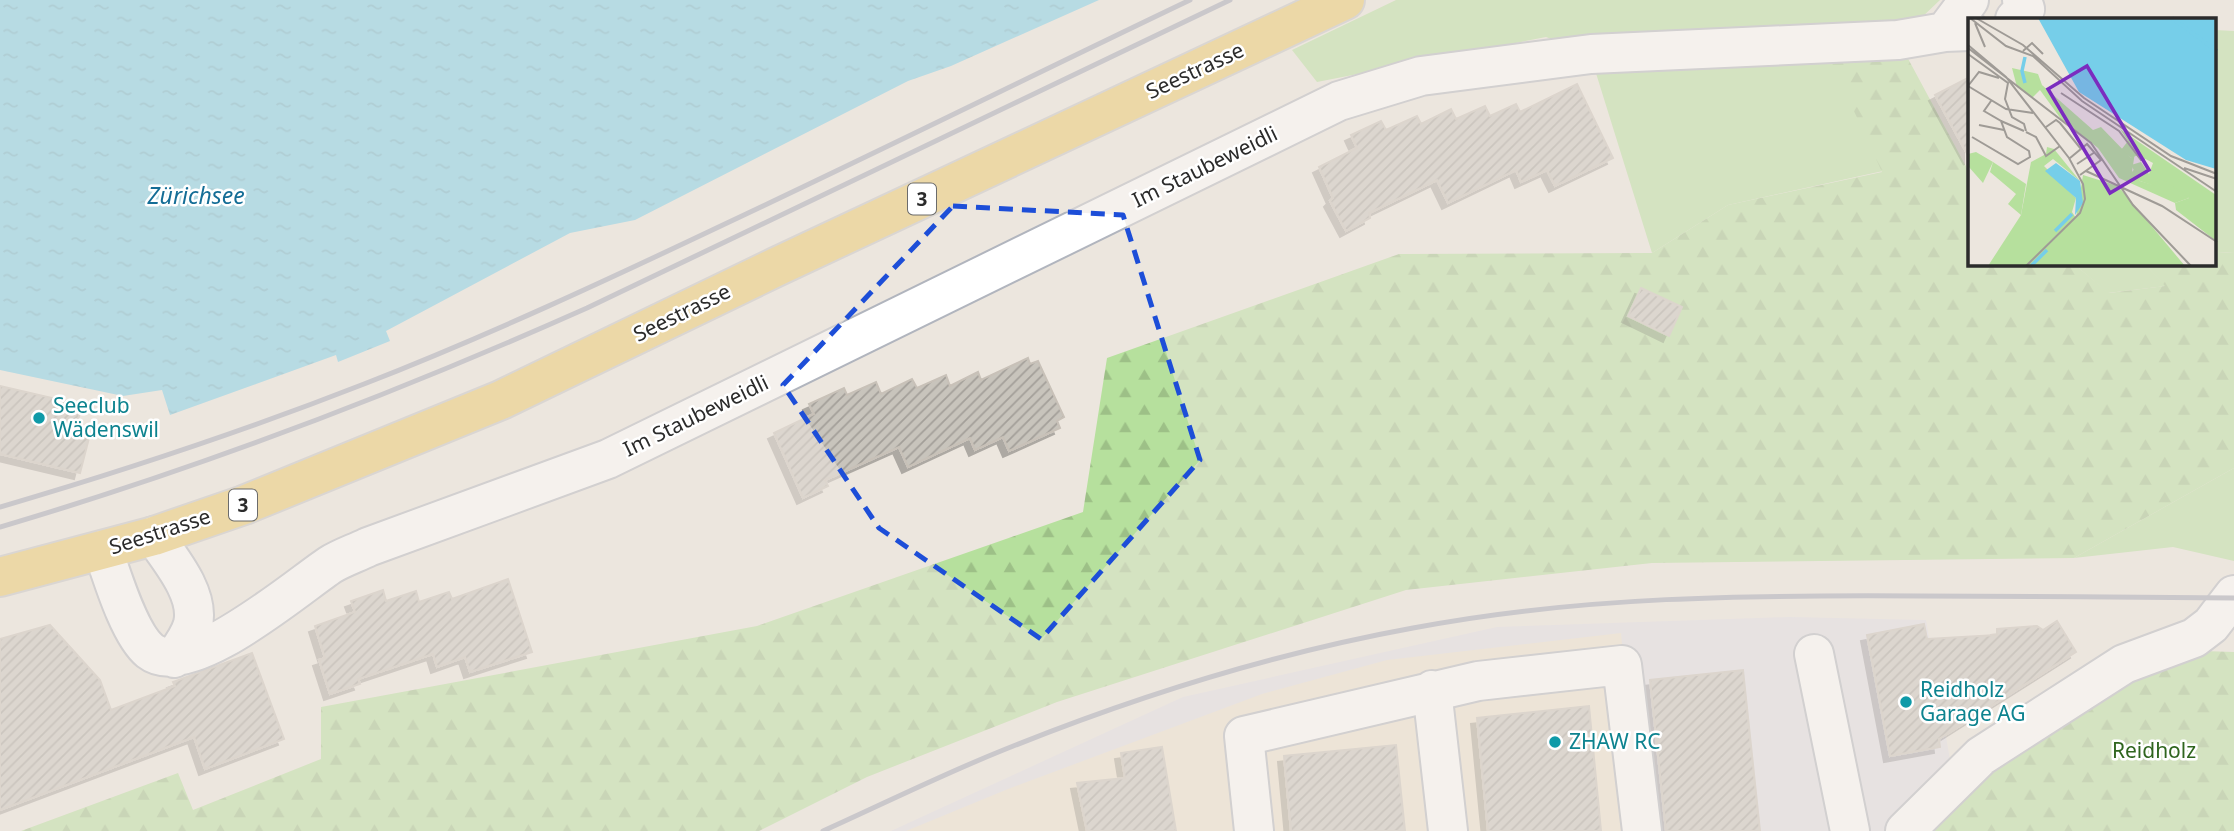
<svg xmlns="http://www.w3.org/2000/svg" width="2234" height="831" font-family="'Noto Sans',sans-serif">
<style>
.industrial{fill:#e0dee5}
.education{fill:#ede2ce}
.grass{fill:#b6e09d}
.forest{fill:url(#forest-firs)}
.water{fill:url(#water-ripples)}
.building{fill:url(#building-hatch);stroke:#c8c1b8;stroke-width:2;filter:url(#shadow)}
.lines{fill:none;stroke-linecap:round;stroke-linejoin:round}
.minor-casing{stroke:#b1b5be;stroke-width:42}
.major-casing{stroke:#c4c4c4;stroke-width:42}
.minor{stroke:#fff;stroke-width:38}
.major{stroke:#eac765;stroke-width:38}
.rail{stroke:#a1a4b4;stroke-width:5}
.marked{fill:none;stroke:#1d4ed8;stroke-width:5;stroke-dasharray:14 9;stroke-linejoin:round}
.culture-dot{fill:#0f9aa8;stroke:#fff;stroke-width:2.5}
.labels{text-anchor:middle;stroke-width:5;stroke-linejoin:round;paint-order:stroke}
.shield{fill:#fff;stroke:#6b6b6b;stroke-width:2}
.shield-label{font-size:19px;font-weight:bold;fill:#2b2b2b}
.street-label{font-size:21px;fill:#2b2b2b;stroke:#fff}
.culture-label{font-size:21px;fill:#0d838f;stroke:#fff;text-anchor:start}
.park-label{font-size:21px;fill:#2f651e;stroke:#fff}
.water-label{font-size:23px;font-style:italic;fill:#146d96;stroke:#fff}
.inset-river{fill:none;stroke:#76cee9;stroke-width:3.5}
.inset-road{fill:none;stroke:#9f9b96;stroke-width:2}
.view{fill:#7b2cbf;fill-opacity:0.15;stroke:#7b2cbf;stroke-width:3.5}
.inset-edge{fill:none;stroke:#2b2b2b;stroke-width:3.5}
</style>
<defs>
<pattern id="forest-firs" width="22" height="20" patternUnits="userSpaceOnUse" patternTransform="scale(1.75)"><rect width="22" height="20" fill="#b6e09d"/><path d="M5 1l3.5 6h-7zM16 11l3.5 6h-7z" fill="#9dc087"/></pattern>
<pattern id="water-ripples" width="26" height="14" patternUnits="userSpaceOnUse" patternTransform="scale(1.75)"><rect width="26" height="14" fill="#76cee9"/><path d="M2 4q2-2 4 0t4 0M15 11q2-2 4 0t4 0" fill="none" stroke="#66b1c8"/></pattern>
<pattern id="building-hatch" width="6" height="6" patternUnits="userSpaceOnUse" patternTransform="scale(1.75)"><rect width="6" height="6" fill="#c8c4bc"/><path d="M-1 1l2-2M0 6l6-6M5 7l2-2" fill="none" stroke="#a39f99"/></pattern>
<filter id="shadow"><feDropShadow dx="-6" dy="6" stdDeviation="0" flood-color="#0004"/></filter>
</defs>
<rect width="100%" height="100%" fill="#ece6de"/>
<!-- industrial -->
<path class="industrial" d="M1789,617l137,3 24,140 -60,61 -6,10h-993l292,-134 314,-70z"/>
<!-- education -->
<path class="education" d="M1621,633l19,198h-734l102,-42 254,-95 125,-34z"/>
<!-- grass -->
<path class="grass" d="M1396,0h544l-42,40 -15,131 -155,34 -76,48 -62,-199 -44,-17 -229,45 -25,-32z
M2215,30l19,1v222l-16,-1 -3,-2z
M2074,264h71l21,22 -58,7z
M2234,468v93l-61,-14 -99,11z"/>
<!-- forest -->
<path class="forest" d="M1898,40l71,132 1,92h104l35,29 56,-7 -20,-22h70v-14l3,2 16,1v215l-160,90 -422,5 -246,27 -349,112 -190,75 -108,54h-738l157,-58 15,37 128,-51v-52l436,-81 326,-114 24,-154 292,-104 253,-1 76,-48 154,-33 -56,-122z
M2203,651l31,1v179h-329l228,-161z"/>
<!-- water -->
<path class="water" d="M0,0h1099l-148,66 -43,15 -273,139 -65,13 -184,98 4,10 -52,21 -2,-7 -166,60 -8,-25 -39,6 -123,-26z"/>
<!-- building -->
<path class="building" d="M1970,77v82l-35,-64z
M1577,84l36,74 -58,28 -8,-16 -26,12 -5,-12 -68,33 -11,-23 -68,33 1,5 -24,13 -16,-30 3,-3 -14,-31 38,-19 -6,-13 30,-14 5,9 31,-14 4,8 30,-15 5,10 29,-13 5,10 26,-12 4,8z
M1641,288l41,19 -13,29 -41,-20z
M1028,358l2,6 8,-3 26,56 -7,4 3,7 -51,23 -6,-14 -28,13 -5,-12 -62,29 -9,-20 -74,33 3,6 -25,12 -29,-65 40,-19 -5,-10 35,-16 3,7 29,-13 5,12 31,-15 5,9 29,-13 4,11 28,-14 3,8z
M0,386l82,19 -7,26 15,3 -10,39 -80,-19z
M508,579l24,73 -62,20 -5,-15 -28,10 -4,-13 -75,25 2,5 -30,10 -11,-34 6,-2 -10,-32 40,-14 -4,-11 32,-11 3,11 30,-10 3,11 30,-10 3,7z
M2057,621l19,31 -137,87 1,8 -50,9 -23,-121 57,-11 3,15 70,-4v-6l40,-3 6,4z
M50,625l50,55 11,30 64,-24 -2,-4 79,-29 32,86 -79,30 -11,-32 -194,73v-171z
M1743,670l17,161h-94l-16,-151z
M1589,706l12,125h-113l-11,-113z
M1396,745l9,86h-114l-7,-75z
M1162,747l14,84h-89l-10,-48 48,-5 -4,-25z"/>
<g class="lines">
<defs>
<path id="minor" d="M2015,19l10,-10 -3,-9
M1945,32l24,-32
M154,536c16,23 46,58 39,88 -3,12 -12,24 -19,34
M103,550c9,26 26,84 47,101 38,30 147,-64 180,-86 11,-7 26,-12 38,-18l240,-88 731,-358 82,-25 170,-22 307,-14 47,-8 25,-1
M1814,654l36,177
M1432,690l16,141
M1254,831l-10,-95 234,-55 144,-16 20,166
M1905,831l76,-75 143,-92 70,-26 17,-13 23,-30"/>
<path id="major" d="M0,577l154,-41 90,-31 257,-105 275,-133 569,-267"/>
</defs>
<!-- minor casing -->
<use href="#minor" class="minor-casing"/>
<!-- major casing -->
<use href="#major" class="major-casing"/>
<!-- minor -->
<use href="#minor" class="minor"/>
<!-- major -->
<use href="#major" class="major"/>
<!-- rail -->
<path class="rail" d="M0,507c123,-36 244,-76 364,-123 123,-48 243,-104 363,-161 155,-73 308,-149 463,-223
M0,527c201,-59 396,-134 587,-219l643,-308
M823,831c58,-26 114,-54 173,-78 135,-55 274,-99 417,-125 168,-32 338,-33 508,-32 104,0 209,1 313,2"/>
</g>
<!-- marked area -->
<path d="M0 0H2234V831H0ZM953,206l170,9 77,245 -159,179 -162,-111 -96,-143z" fill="#ece6de" fill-opacity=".55" fill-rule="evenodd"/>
<path class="marked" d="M953,206l170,9 77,245 -159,179 -162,-111 -96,-143z"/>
<!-- markers -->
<g class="culture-dot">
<circle cx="39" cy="418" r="7"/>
<circle cx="1906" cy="702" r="7"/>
<circle cx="1555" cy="742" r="7"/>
</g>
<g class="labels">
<!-- shield labels -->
<g class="shield">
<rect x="908" y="183.5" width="28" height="31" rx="5"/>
<rect x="229" y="489.5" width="28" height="31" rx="5"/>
</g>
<g class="shield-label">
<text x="922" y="206">3</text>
<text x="243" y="512">3</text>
</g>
<!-- street labels -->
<g class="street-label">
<text transform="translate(1195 71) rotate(-25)" y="7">Seestrasse</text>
<text transform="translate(1205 167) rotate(-26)" y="7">Im Staubeweidli</text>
<text transform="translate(682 313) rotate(-26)" y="7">Seestrasse</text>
<text transform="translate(696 416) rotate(-26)" y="7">Im Staubeweidli</text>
<text transform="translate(160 532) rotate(-18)" y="7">Seestrasse</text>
</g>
<!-- culture labels -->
<g class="culture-label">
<text x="53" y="413">Seeclub<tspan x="53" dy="24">Wädenswil</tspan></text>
<text x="1920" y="697">Reidholz<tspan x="1920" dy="24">Garage AG</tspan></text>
<text x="1569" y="749">ZHAW RC</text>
</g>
<!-- park labels -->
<g class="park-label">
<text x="2154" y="758">Reidholz</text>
</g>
<!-- water labels -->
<g class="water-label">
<text x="196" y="204">Zürichsee</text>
</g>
</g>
<!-- overview -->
<g transform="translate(1968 18)">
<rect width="248" height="248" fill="#ece6de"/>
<path d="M152,111l96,66v46l-40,-31 -1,-7 14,-5 -49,-17 -9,-16 10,-3 8,12 4,-11 -15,-8 -7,3 -10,-8 7,-9zM25,144l33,22 -5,31 -13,-11 8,-10 -26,-22z" fill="#b6e09d"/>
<path d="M44,50l26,6 4,11 51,45 8,-3 30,31 4,-6 -3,20 3,-4 5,13 17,5 -2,-4 7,-3 27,19 -14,5 -56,-25 -21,-30 -37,-29 -21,-29 -8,8 -15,-11zM79,129l7,2 26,32 -27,-22 -9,7 32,32 -4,14 4,6 7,-43 35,11 67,80h-197l33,-51 10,-53 15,-8zM8,134l17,10 -10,21 -15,-17v-12z" fill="#b6e09d"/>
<path d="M70,0h178v151l-30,-9 -107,-68zM88,145l24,18 3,22 -8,12 1,-17 -31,-27z" fill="#76cee9"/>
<path class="inset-river" d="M204,0l45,33M57,39l-3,14 3,12M87,213l17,-17M63,248l16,-16"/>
<path class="inset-road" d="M2,0l36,28 27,10 49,45 135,91M8,0l47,27 61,53 87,58 46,18M7,5l10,24M0,27l38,32 63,81 14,26 2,15 -5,14 -54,53M0,30l123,95 42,62 58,61M55,33l9,-8 11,11M0,36l40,29 -3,16 7,18 12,7 2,7M0,68l38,23 27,4M0,68l11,-14 20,6M93,75l58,38 22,29 2,-1 -4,-2M33,103l23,10M11,107l25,5M78,109l10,-7 4,3 21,26M58,114l10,5 10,19 14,-10M4,119l46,27 12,-7 -1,-6 -22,-14 -6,-16 -17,-10 7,-10M102,140l17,-14 14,16 -21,15M109,146l18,-12M216,150l33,11M118,153l76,35 55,36"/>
<path class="view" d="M119,48l62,104 -39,23 -62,-104z"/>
<rect width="248" height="248" class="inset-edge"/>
</g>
</svg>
